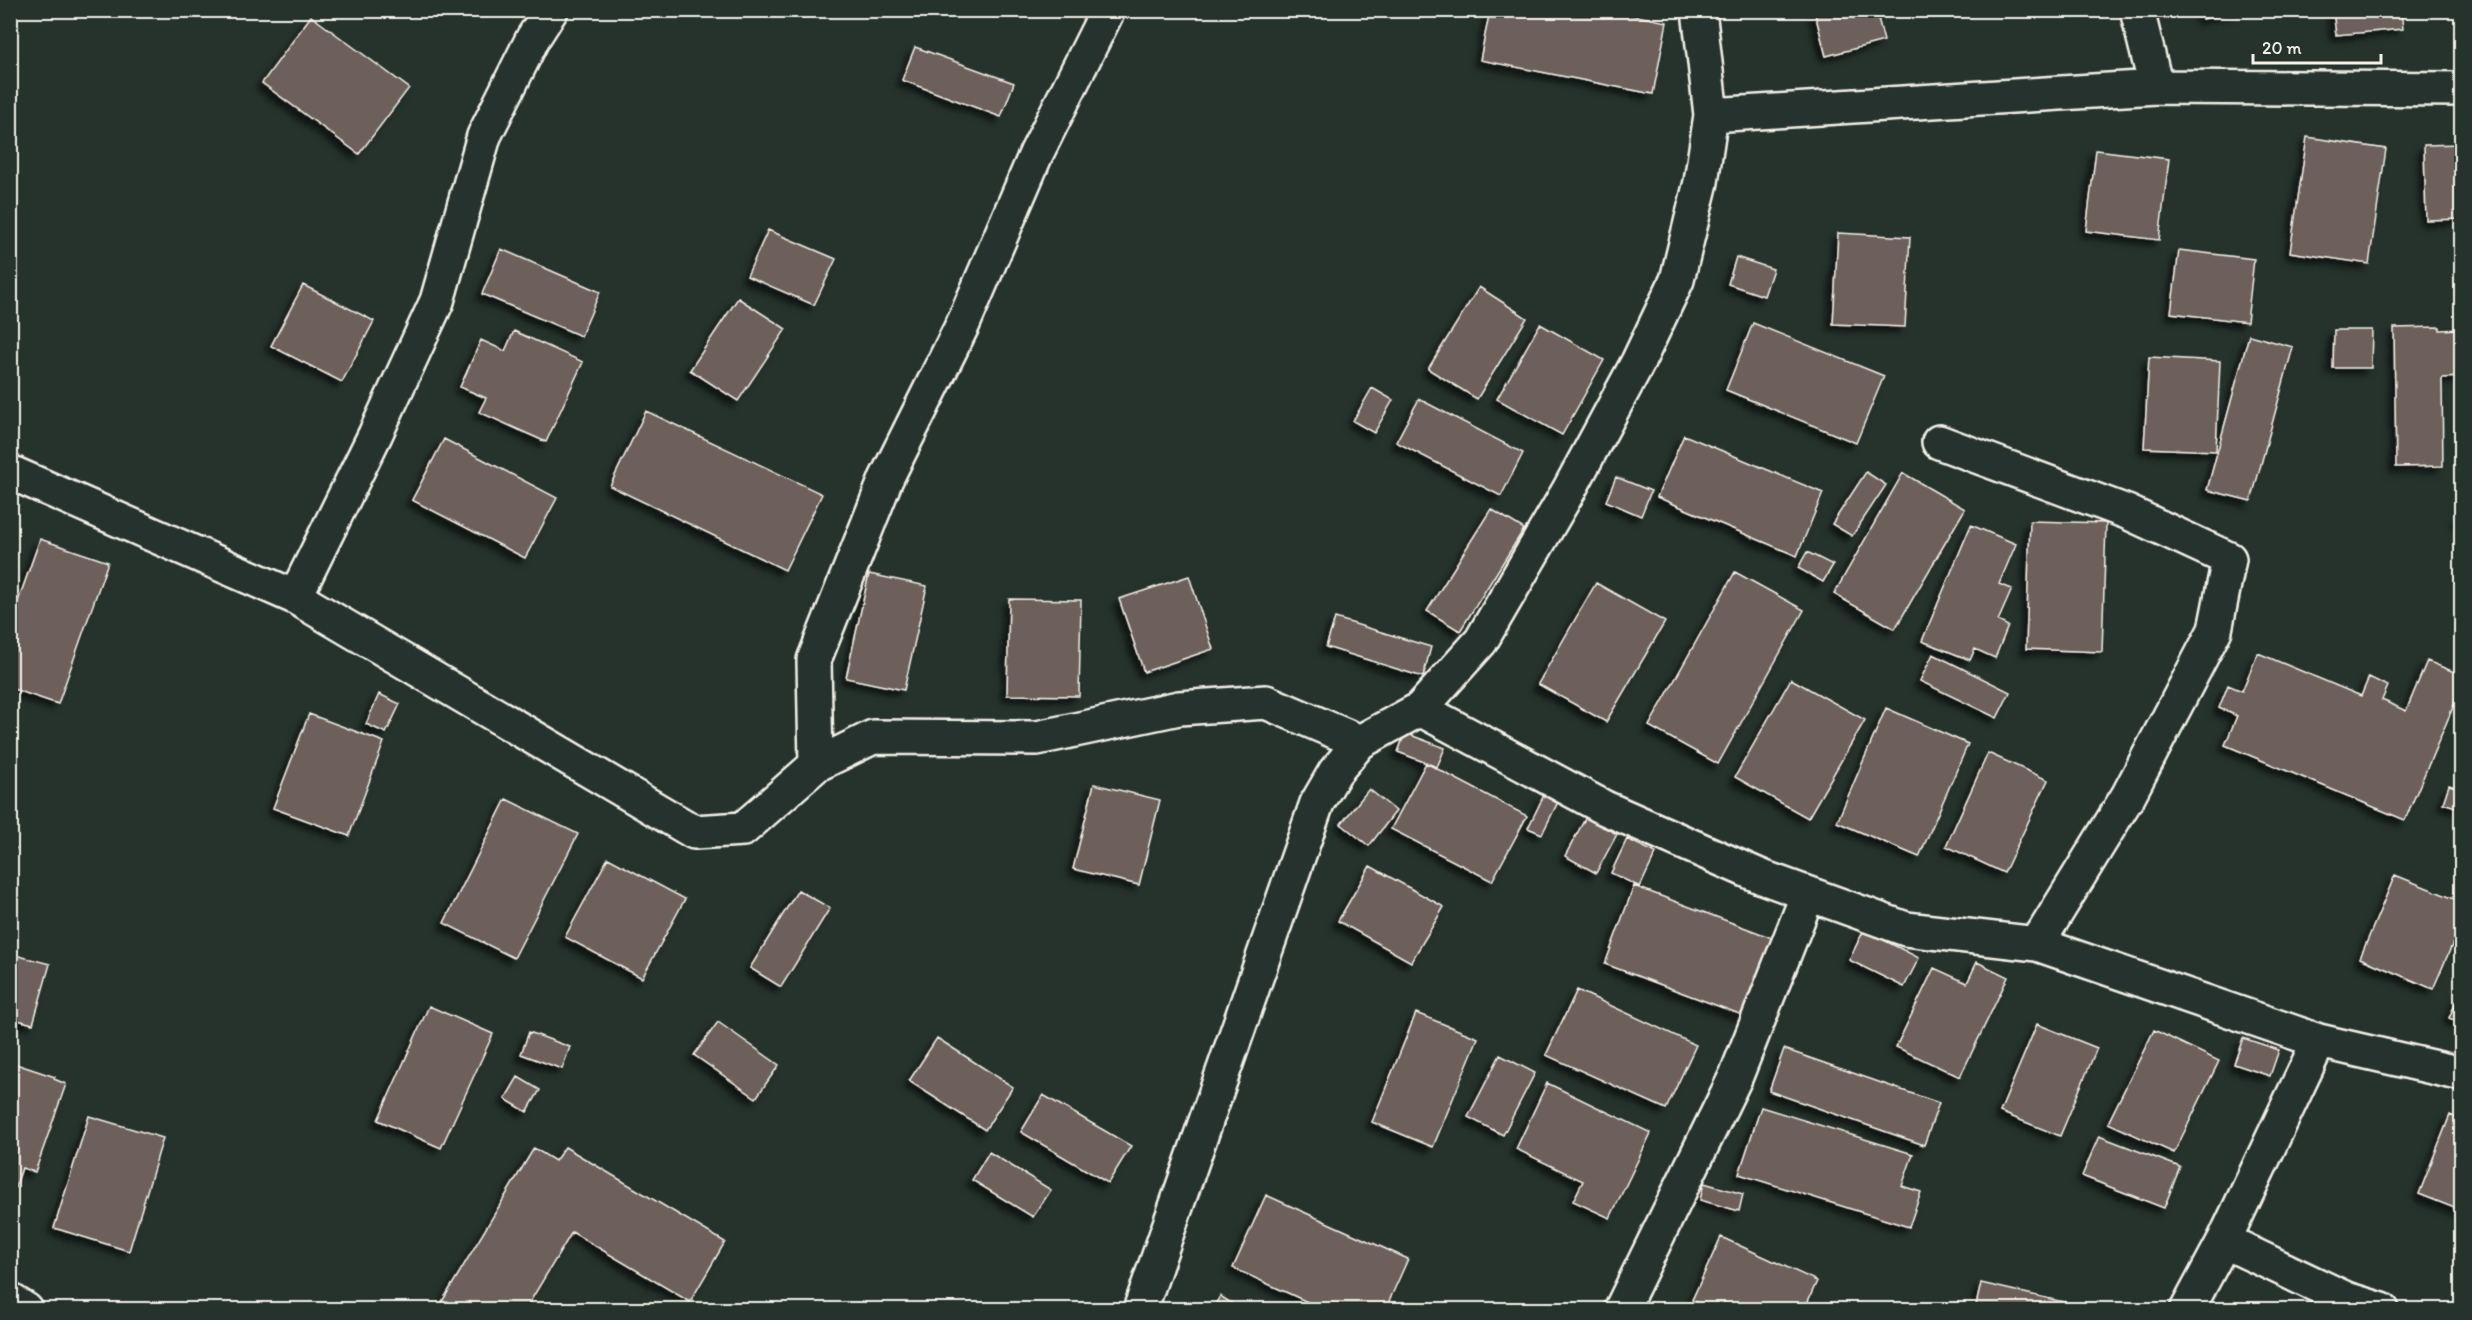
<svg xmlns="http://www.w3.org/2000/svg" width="2472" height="1320" font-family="Itim,sans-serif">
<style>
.building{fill:#6d605a;stroke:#f4f1e8;stroke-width:1.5;filter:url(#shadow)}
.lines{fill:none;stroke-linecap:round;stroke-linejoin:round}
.minor-casing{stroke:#f4f1e8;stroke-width:38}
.minor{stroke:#26332d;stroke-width:33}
</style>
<defs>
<filter id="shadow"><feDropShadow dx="-5.5" dy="5.5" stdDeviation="3" flood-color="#0009"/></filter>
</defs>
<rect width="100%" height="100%" fill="#26332d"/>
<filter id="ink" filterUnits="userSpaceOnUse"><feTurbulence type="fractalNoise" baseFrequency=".0167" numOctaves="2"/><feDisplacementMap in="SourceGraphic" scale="12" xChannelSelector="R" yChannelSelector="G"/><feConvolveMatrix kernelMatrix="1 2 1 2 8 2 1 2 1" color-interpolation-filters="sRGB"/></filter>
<g filter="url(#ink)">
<!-- building -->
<path class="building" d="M1490,10h117l60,12 -14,72 -173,-34z
M1814,10h62l8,31 -58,15z
M2200,10h45l-43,9z
M2333,10h68l2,19 -67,6z
M311,16l98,72 -50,66 -97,-71z
M915,47l99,36 -13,34 -99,-37z
M2307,137l79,12 -17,115 -79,-12z
M2462,144v75l-36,1 -2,-75z
M2096,150l73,9 -10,81 -73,-9z
M768,230l68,29 -22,46 -67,-29z
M1838,233l72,4 -5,90 -72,-3z
M501,249l99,43 -19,44 -99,-42z
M2179,250l75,9 -7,63 -76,-9z
M1736,257l37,12 -9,27 -36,-12z
M303,285l71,36 -32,61 -71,-36z
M1479,287l48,31 -50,81 -49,-30z
M738,298l48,31 -48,72 -48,-31z
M1753,323l131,53 -28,67 -130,-53z
M1540,324l64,36 -42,75 -65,-36z
M2440,327v3l22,-1v48l-20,1 1,88 -47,1 -2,-139z
M2334,330h38l-1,38h-38z
M514,331l69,31 -37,80 -67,-30 7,-14 -26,-11 21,-47 24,11z
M2249,335l44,12 -42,154 -44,-11z
M2149,357l71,4 -4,90 -72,-3z
M1372,388l21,12 -19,33 -21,-12z
M1419,399l104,54 -22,43 -105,-54z
M646,411l176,83 -37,76 -175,-84z
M1684,435l139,58 -26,63 -140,-59z
M444,439l113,59 -32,60 -113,-58z
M1866,472l20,13 -34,51 -20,-12z
M1903,473l62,36 -70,120 -61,-35z
M1616,477l35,14 -10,25 -35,-15z
M1491,509l33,20 -64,102 -33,-20z
M2462,514v12l-6,-8z
M2030,521l76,2 -4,129 -76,-3z
M1971,525l45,19 -17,40 13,5 -14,32 10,5 -13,32 -20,-9 -5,11 -48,-19z
M40,539l68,23 -50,142 -48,-16v-64z
M1807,552l26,13 -10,17 -25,-14z
M1735,572l69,38 -86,154 -69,-38z
M869,574l58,12 -23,104 -58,-12z
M1189,576l24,73 -69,23 -25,-73z
M1596,583l69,39 -59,100 -68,-38z
M1009,599l72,1 -2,96 -72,-1z
M1335,618l96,29 -8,30 -97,-30z
M2258,653l103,43 8,-19 19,9 -6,14 24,11 21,-50 35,14v11l-57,134 -180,-75 12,-29 -18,-8 9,-23 14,6z
M1933,654l77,38 -13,26 -77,-37z
M1791,679l74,41 -57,98 -73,-41z
M379,694l21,10 -14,29 -20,-9z
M1886,708l82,36 -49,113 -82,-35z
M309,714l75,28 -35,94 -76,-28z
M1405,733l40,15 -8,19 -39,-15z
M1988,753l60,27 -44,93 -58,-27z
M1426,763l101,53 -35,65 -101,-52z
M1094,784l66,16 -21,85 -66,-16z
M2449,785l13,4v20l-19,-6z
M1369,789l27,22 -27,35 -28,-22z
M1544,795l14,7 -16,32 -14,-6z
M506,799l72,35 -64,124 -70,-35z
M1586,817l31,17 -21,39 -31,-17z
M1627,839l29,14 -16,34 -29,-14z
M10,846l6,2 -6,15z
M608,858l77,41 -43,79 -77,-41z
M1370,866l74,41 -33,55 -73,-41z
M2395,875l67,27v20l-29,67 -73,-31z
M1634,886l141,53 -30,77 -140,-52z
M798,890l32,18 -49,79 -31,-19z
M1864,930l55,28 -15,29 -55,-27z
M11,954l39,10 -17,60 -23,-6z
M1977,962l31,15 -48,100 -64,-30 38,-79 33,15z
M1577,990l119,55 -30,64 -120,-54z
M2460,993l2,1v30l-13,-6z
M429,1006l64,28 -52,114 -63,-28z
M1416,1013l62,25 -45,109 -61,-25z
M718,1022l61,43 -23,33 -62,-43z
M2037,1024l60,24 -37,88 -60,-24z
M2154,1030l65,31 -45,92 -66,-30z
M529,1032l41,15 -8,22 -41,-15z
M937,1038l76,49 -28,43 -76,-49z
M2243,1038l36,12 -9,26 -36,-12z
M1784,1049l155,54 -15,42 -155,-54z
M1500,1055l35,18 -32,62 -35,-18z
M10,1062l45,15 -1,2 12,5 -31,88 -13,-4 -9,26 -3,-1z
M518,1077l22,13 -13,22 -22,-13z
M1547,1083l104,50 -41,85 -37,-17 10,-20 -67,-32z
M1043,1095l88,51 -23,37 -87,-51z
M1761,1107l152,47 -11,32 19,6 -12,35 -170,-53z
M2450,1115l12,5v91l-43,-17z
M89,1116l74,22 -34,113 -75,-23z
M2099,1136l81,31 -16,41 -82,-32z
M565,1147l160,95 -35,60 -118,-70 -47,78h-88l97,-162 21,13z
M989,1152l62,38 -18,27 -61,-37z
M1704,1183l39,11 -4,17 -39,-11z
M1266,1195l142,64 -23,51h-60l-92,-42z
M1721,1237l96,44 -13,29h-92l-20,-10z
M1981,1283l96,22 -1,5h-101z
M1220,1296l23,14h-31z"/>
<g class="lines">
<defs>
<path id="minor" d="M2137,10l19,77
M1711,115l445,-28 306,2
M1939,442l188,70 102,47 -14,71 -87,166 -91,148
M10,472l285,125 399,235 49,-3 73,-64 57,-28 164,1 142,-30 87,-6 94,40
M295,597l80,-162 62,-134 47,-165 49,-98 18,-28
M1420,709l185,99 157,69 144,52 131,15 282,97 143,33
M816,765l-2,-105 72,-181 77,-155 73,-170 72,-144
M2224,1241l122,58 36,11
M10,1300l16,10
M1140,1310l177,-507 18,-31 25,-30 60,-33 61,-68 88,-151 69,-128 39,-82 24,-98 10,-67 -12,-105
M1621,1310l115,-234 72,-182
M2187,1310l37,-69 95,-200"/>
</defs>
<!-- minor casing -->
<use href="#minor" class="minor-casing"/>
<!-- minor -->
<use href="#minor" class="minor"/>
</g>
</g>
<!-- margin -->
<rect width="2472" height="1320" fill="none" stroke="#26332d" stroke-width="36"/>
<rect x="18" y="18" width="2436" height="1284" fill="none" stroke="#f4f1e8" stroke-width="2" filter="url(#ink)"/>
<!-- scale -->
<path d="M2253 54v9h128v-9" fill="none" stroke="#f4f1e8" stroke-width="3"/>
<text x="2262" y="54" font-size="18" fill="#f4f1e8" stroke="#26332d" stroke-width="4.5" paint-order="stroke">20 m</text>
</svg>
